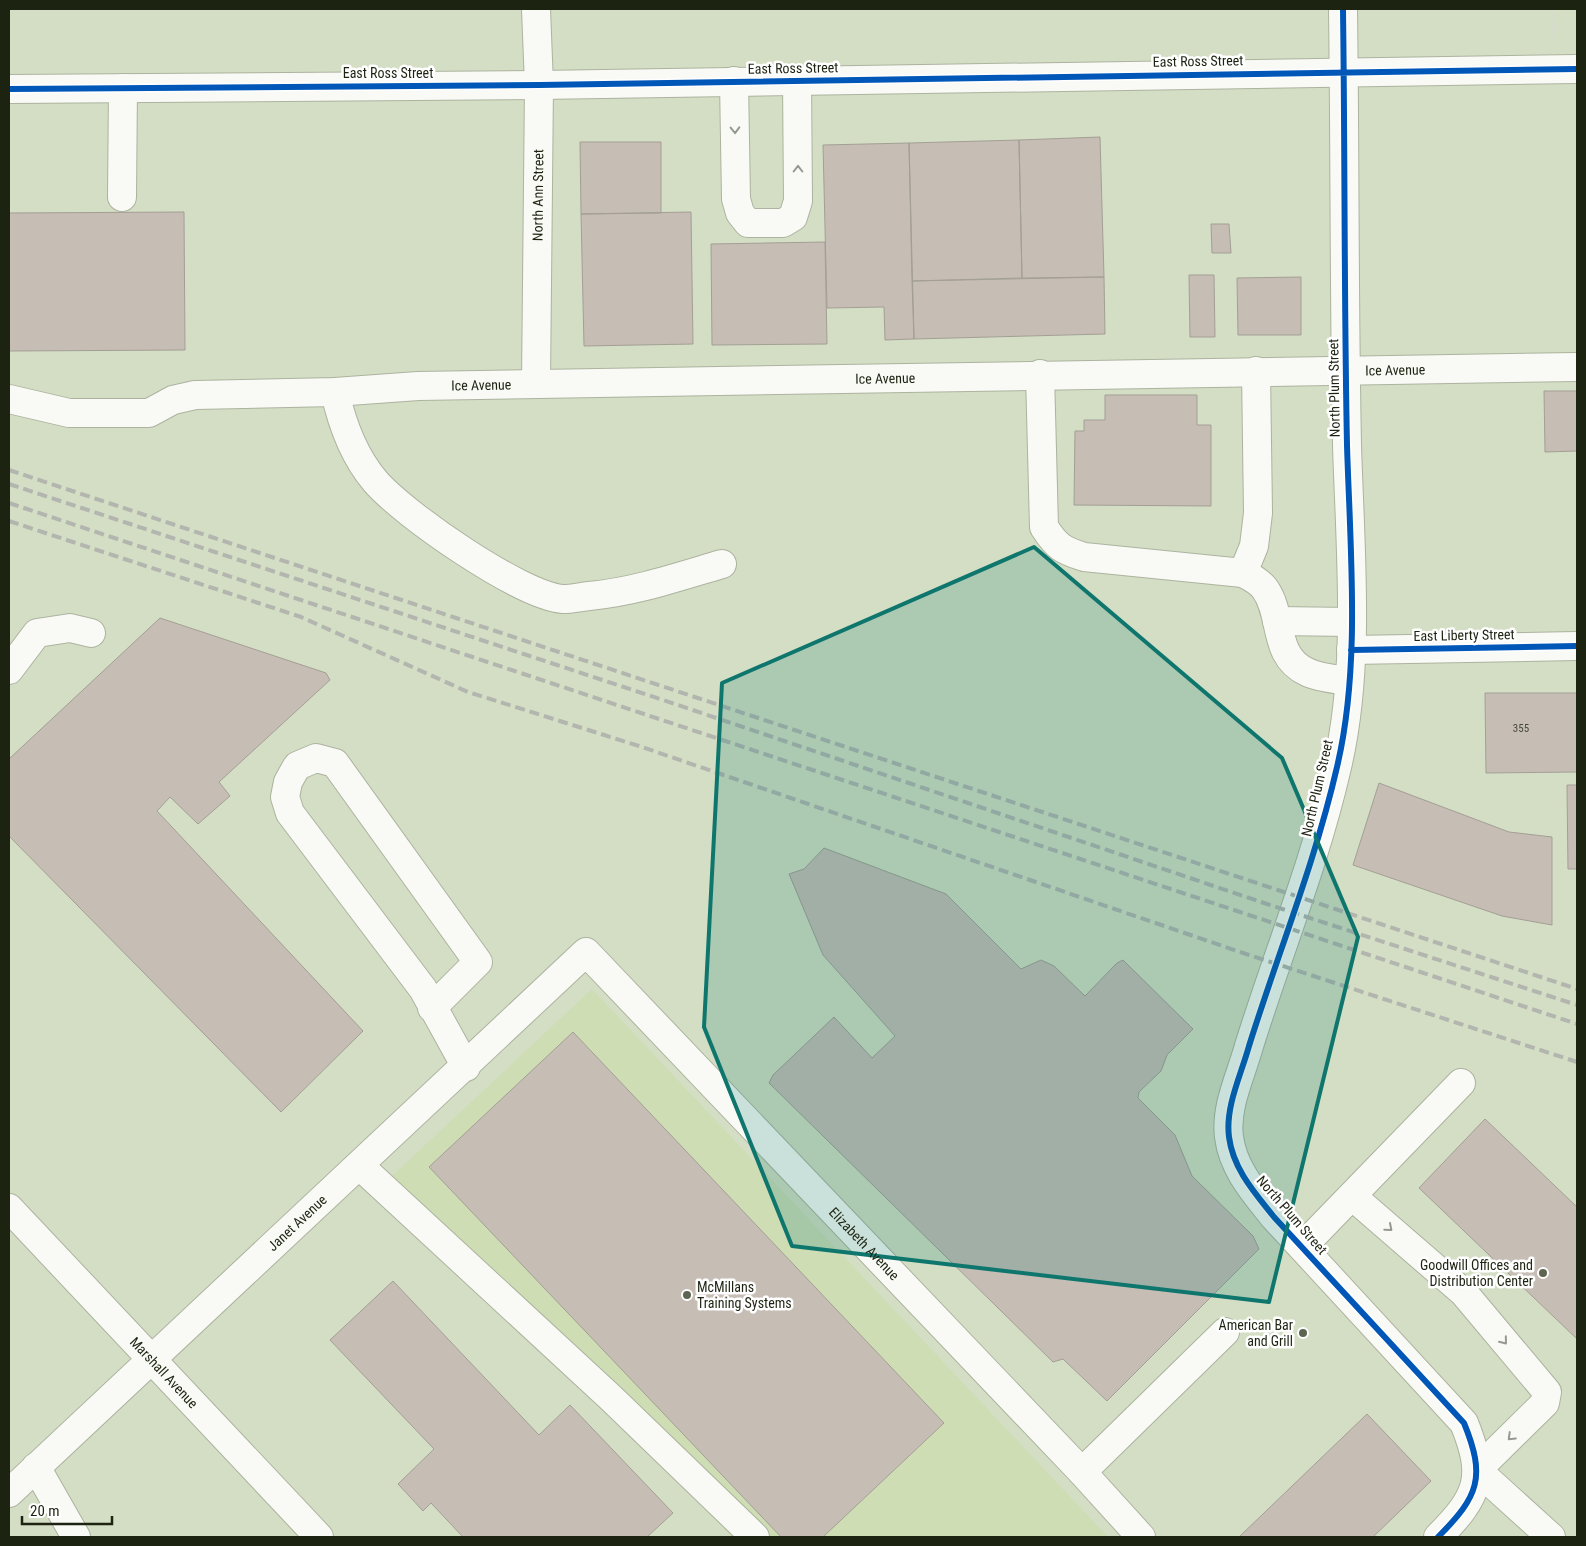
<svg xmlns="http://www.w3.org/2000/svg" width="1586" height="1546" font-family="'Roboto Condensed',sans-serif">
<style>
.built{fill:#ceddb4}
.building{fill:#c6bdb5;stroke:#a39f95}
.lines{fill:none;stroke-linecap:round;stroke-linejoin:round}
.minor-casing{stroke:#acb39f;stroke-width:30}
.path{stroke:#d6d9d0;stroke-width:3;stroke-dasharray:2.5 2.5;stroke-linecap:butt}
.minor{stroke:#f9faf6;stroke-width:28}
.rail{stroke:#b3b5af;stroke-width:4;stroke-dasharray:10 5;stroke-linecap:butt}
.cycleway-casing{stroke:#fff;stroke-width:9}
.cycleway{stroke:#0057b8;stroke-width:6}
.oneway{stroke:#96998f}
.marked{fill:#0f766e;fill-opacity:0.2;stroke:#0f766e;stroke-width:4;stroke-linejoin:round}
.poi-dot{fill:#5d6450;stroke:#fff;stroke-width:2}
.labels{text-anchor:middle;stroke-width:5;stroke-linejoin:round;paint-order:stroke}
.number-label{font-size:11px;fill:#474a3a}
.street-label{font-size:14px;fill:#1d2311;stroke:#fff}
.poi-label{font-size:14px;fill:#1d2311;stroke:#fff;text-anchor:end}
</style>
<rect width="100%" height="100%" fill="#d4dec4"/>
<!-- built -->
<path class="built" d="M592,989l516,548h-376l-340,-361z"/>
<!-- building -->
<path class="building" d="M1100,137l4,140 -82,1 -3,-138z
M1019,140l3,138 -110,3 -3,-138z
M580,142h81v71l-80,1z
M909,143l5,196 -29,1 -1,-33 -57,1 -4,-163z
M184,212l1,138 -176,1v-138z
M691,212l2,132 -109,2 -3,-132z
M1211,224h18l2,29h-19z
M825,242l2,102 -115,1 -1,-101z
M1189,275h25l1,62h-25z
M1104,277l1,57 -191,5 -2,-58z
M1301,277v58h-63l-1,-57z
M1544,391h33v60l-32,1z
M1105,395h92v30h14v81l-137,-1 1,-74h9v-11h21z
M160,618l166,55 4,7 -111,102 11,14 -32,28 -28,-27 -13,14 206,220 -82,81 -272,-276v-77z
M1485,693h92v79l-91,1z
M1379,783l130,49 43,5v88l-50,-9 -149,-51z
M1567,785h10v84h-9z
M824,848l122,46 75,75 20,-9 13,6 31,30 32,-33 6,-3 70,69 -26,26 -6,16 -22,21 -1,6 37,37 17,41 61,60 6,13 -152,152 -44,-42 -10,3 -284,-279 4,-8 61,-58 38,41 23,-22 -72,-81 -34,-81 15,-5z
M573,1032l371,391 -121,114h-42l-352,-370z
M1485,1119l92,88v132l-158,-151z
M393,1281l146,154 31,-30 103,108 -26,24h-184l-32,-34 -8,8 -25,-27 36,-35 -104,-109z
M1367,1414l64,67 -58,56h-134z"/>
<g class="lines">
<defs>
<g id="minor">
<path d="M1343,9c2,145 1,290 4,436 3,103 14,221 -10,322 -22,96 -59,186 -88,279 -8,29 -24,61 -20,91 4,32 26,56 45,80l190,206c22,54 15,73 -26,114"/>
<path d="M734,81l2,118 4,14 8,10h35l10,-6 5,-16 -1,-121"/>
<path d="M9,89l530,-4 1038,-16"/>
<path d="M122,197l1,-109"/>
<path d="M1040,374l4,153c13,20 18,23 40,30l159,16c8,4 17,9 22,16 19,27 7,67 42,83 12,6 29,7 42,9"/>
<path id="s1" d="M536,383l3,-298 -3,-76"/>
<path d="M335,392c7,32 18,63 40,89 28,33 146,115 188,118 8,0 17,-2 26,-3 45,-4 89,-19 133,-32"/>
<path id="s2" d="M9,399l60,14h80l24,-13 22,-5 140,-3 83,-6 1159,-19"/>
<path d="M1243,573l11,-27 4,-33 -2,-142"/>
<path d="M1277,621l74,1"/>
<path d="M1351,650l226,-4"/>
<path d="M9,670l28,-37 33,-5 21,5"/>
<path d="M432,1008l46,-46 -143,-199 -19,-5 -19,8 -9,16 -3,15 5,16 133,176 43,78"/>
<path d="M360,1166l251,232 144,139"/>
<path d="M1352,1196l112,97 83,99 -2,11 -68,67"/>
<path id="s3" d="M9,1208l310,329"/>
<path d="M1302,1247l159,-164"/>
<path d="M36,1467l40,70"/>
<path d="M1477,1470l74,67"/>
<path d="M1082,1472l143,-140"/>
<path id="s4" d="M9,1493l577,-541 496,520 59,65"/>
</g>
</defs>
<!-- minor casing -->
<use href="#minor" class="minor-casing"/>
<!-- path -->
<path class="path" d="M1553,9v32"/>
<!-- minor -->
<use href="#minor" class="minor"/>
<!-- rail -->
<path class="rail" d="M9,470l1568,519
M9,484l651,215 604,204 313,102
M9,503l1568,521
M9,521l292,96 167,75 171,54 604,207 334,109"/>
<defs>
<path id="cycleway" d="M1343,9c2,145 1,290 4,436 3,103 14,221 -10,322 -22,96 -59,186 -88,279 -8,29 -24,61 -20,91 4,32 26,56 45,80l190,206c22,54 15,73 -26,114
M9,89l530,-4 1038,-16
M1351,650l226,-4"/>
</defs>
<!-- cycleway casing -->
<use href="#cycleway" class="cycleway-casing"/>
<!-- cycleway -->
<use href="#cycleway" class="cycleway"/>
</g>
<!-- one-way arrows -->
<defs><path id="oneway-chevron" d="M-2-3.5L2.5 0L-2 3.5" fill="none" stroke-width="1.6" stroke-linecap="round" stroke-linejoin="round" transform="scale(1.25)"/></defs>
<g class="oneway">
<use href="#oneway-chevron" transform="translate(735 130) rotate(89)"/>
<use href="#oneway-chevron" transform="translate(798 169) rotate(-90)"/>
<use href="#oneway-chevron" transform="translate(1389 1228) rotate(41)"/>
<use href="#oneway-chevron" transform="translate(1504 1341) rotate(51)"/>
<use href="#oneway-chevron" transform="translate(1511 1437) rotate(136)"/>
</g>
<!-- marked area -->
<path class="marked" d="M1034,547l248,211 76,179 -89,365 -477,-56 -88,-219 18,-344z"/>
<!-- markers -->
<g class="poi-dot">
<circle cx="1543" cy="1273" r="5"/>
<circle cx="687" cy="1295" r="5"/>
<circle cx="1303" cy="1333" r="5"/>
</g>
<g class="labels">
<!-- number labels -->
<g class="number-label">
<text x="1521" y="732">355</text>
</g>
<!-- street labels -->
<g class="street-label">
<text transform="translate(1198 61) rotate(-1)" y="5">East Ross Street</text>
<text transform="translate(793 68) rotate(-1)" y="5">East Ross Street</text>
<text x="388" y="78">East Ross Street</text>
<text dy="5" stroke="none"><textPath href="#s1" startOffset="188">North Ann Street</textPath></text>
<text dy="5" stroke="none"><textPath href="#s2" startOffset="1392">Ice Avenue</textPath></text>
<text dy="5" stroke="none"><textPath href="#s2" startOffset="882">Ice Avenue</textPath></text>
<text dy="5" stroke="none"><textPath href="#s2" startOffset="478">Ice Avenue</textPath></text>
<text transform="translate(1334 388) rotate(-91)" y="5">North Plum Street</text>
<text transform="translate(1464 635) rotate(-1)" y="5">East Liberty Street</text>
<text transform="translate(1317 788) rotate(-77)" y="5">North Plum Street</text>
<text transform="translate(1292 1215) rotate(49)" y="5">North Plum Street</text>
<text dy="5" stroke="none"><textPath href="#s4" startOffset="395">Janet Avenue</textPath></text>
<text dy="5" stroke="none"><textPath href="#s4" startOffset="1194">Elizabeth Avenue</textPath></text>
<text dy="5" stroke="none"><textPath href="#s3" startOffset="226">Marshall Avenue</textPath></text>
</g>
<!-- poi labels -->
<g class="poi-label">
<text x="1533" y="1270">Goodwill Offices and<tspan x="1533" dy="16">Distribution Center</tspan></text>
<text x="697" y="1292" text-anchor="start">McMillans<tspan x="697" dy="16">Training Systems</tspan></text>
<text x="1293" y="1330">American Bar<tspan x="1293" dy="16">and Grill</tspan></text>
</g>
</g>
<!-- border -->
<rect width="1586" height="1546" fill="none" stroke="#1d2311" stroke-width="20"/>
<!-- scale -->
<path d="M22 1516v8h90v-8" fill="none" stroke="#1d2311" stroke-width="2.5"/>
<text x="30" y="1516" font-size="15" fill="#1d2311" stroke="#ffffff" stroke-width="4" paint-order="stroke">20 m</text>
</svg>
